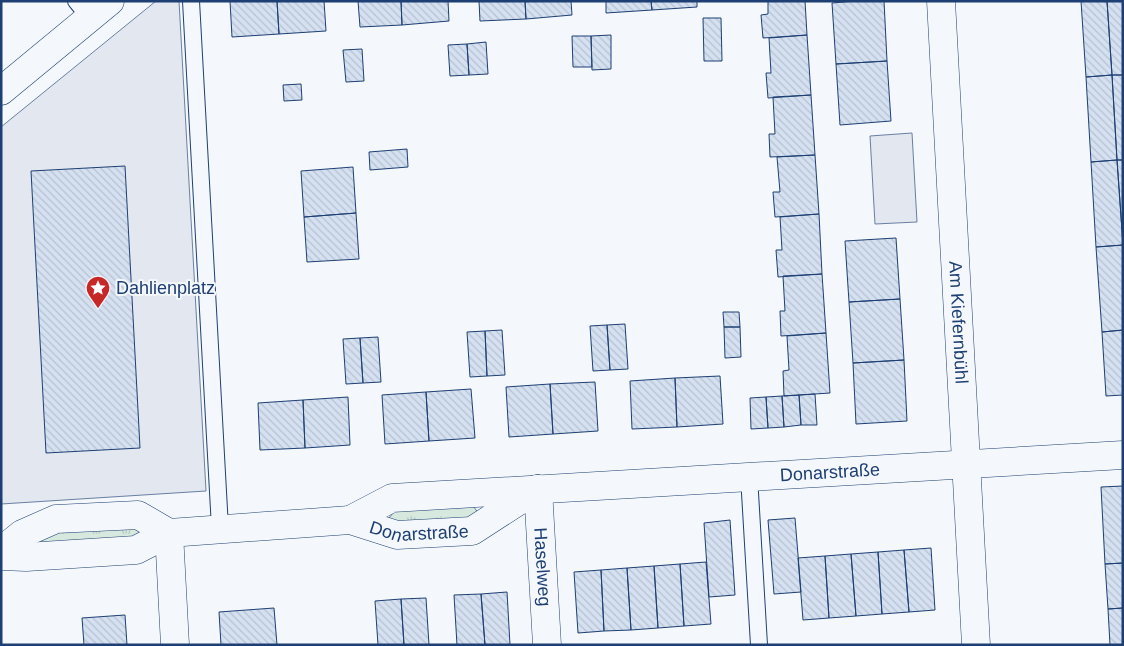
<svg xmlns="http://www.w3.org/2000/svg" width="1124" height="646" font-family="Helvetica,sans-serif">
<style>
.grass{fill:url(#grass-tufts);stroke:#687fa3}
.parking{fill:#e3e8f0;stroke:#687fa3}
.building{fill:url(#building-back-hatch);stroke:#1d3f73}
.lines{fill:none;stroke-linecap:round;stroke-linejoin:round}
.lane-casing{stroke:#1d3f73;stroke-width:18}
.street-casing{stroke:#1d3f73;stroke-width:29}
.lane{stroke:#f4f7fb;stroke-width:16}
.street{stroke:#f4f7fb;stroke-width:28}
.labels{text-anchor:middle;stroke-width:4;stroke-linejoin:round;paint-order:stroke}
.poi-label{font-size:18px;fill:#1d3f73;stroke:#f4f7fb;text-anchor:start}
.street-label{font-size:18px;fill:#1d3f73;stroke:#f4f7fb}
</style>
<defs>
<pattern id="grass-tufts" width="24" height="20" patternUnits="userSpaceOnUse" patternTransform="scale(1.25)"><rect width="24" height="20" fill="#d7e8df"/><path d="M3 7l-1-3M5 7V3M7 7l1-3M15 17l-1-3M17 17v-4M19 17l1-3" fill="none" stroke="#b8c8c3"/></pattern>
<pattern id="building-back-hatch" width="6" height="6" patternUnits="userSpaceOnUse" patternTransform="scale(1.25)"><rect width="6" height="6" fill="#d5e0f0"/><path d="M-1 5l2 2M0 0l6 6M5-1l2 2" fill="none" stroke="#b6c1d1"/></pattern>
</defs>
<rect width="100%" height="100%" fill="#f4f7fb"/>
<!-- grass -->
<path class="grass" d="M470,502l10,13 -10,10 -71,5 -10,-12 9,-11z
M145,522l8,12 -127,17 32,-25z"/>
<!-- parking -->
<path class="parking" d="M156,1h23l27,490 -205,13v-377z
M912,133l5,89 -42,2 -5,-88z"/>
<!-- building -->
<path class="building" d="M230,1h47l2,33 -47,3z
M277,1h47l2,30 -47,3z
M358,1h43l1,24 -42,2z
M401,1h47l1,20 -47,4z
M479,1h46l1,18 -46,2z
M525,1h46l1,14 -46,4z
M606,1h45l1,9 -46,3z
M651,1h46v6l-45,3z
M768,1h37l2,34 -44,3 -2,-23 7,-1z
M855,1h29l3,60 -51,3 -4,-61z
M1081,1h26l5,74 -26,2z
M1107,1h16v74h-11z
M703,18h18l1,43h-18z
M611,35v34l-19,1 -1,-34z
M807,35l4,60 -43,3 -2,-25h5l-2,-35z
M572,36h19l1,31h-19z
M486,42l2,32 -19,1 -2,-31z
M467,44l2,31 -19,1 -2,-31z
M362,49l2,32 -18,1 -3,-32z
M887,61l4,60 -51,4 -4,-61z
M1112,75l5,85 -26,2 -5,-85z
M1112,75h11v85h-6z
M301,84l1,16 -18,1 -1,-16z
M811,95l4,60 -45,2 -1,-23h6l-2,-37z
M407,149l1,18 -38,3 -1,-18z
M815,155l4,59 -44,3 -2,-25h7l-3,-35z
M1117,160l6,85 -27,2 -5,-85z
M1117,160h6v85z
M125,166l15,282 -94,5 -15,-282z
M353,167l3,46 -52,4 -3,-46z
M356,213l3,46 -52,3 -3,-45z
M819,214l3,60 -44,3 -2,-27h6l-2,-33z
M896,238l4,61 -51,3 -4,-61z
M1123,245v85l-21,2 -6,-85z
M822,274l4,59 -45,3 -1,-25h5l-2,-35z
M900,299l4,61 -51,3 -4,-61z
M723,312h16l1,15h-16z
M625,324l3,45 -18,1 -3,-45z
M607,325l3,45 -17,1 -3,-45z
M724,327h16l1,30 -16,1z
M502,330l3,45 -18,1 -2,-45z
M1123,330v65l-17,1 -4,-64z
M485,331l2,45 -17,1 -3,-45z
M826,333l4,60 -46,3 -1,-25 6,-1 -2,-34z
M378,337l3,45 -18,1 -3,-45z
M360,338l3,45 -17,1 -3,-45z
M904,360l3,61 -51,3 -3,-61z
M720,376l3,48 -46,3 -2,-49z
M675,378l2,49 -45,2 -2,-48z
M595,382l3,49 -45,3 -3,-50z
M550,384l3,50 -44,3 -3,-50z
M471,389l4,49 -46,3 -3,-49z
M426,392l3,49 -44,3 -3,-49z
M815,394l2,31h-16l-2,-30z
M799,395l2,30 -17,2 -2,-31z
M782,396l2,31 -16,1 -2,-31z
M348,397l2,48 -45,3 -2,-48z
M766,397l2,31 -17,1 -1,-31z
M303,400l2,48 -45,2 -2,-47z
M1123,486v77l-18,1 -4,-77z
M795,518l6,74 -27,2 -6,-74z
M730,520l5,75 -26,2 -5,-74z
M931,548l4,62 -26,2 -5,-62z
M904,550l5,62 -27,2 -4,-62z
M878,552l4,62 -26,2 -5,-62z
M851,554l5,62 -27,2 -4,-62z
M825,556l4,62 -26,2 -5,-62z
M706,562l5,62 -27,2 -4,-62z
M1123,563v45l-15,1 -3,-45z
M680,564l4,62 -26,2 -4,-62z
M654,566l4,62 -27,2 -4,-62z
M627,568l4,62 -27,1 -3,-61z
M601,570l3,61 -26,2 -4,-61z
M507,592l3,53h-25l-4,-51z
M481,594l4,51h-28l-3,-50z
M426,598l3,47h-25l-3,-46z
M401,599l3,46h-26l-3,-44z
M274,608l3,37h-56l-2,-33z
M1123,608v37h-13l-2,-36z
M125,615l2,30h-43l-2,-27z"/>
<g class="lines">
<defs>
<path id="lane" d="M76,1l14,17
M191,1l29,527
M749,476l10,169"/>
<g id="street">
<path id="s1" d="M941,1l35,644"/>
<path d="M1,91l109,-90"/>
<path id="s2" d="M538,489l9,156"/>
<path id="s3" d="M350,520l42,-22 731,-43"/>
<path d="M169,533l6,112"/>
<path d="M1,551l21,-17 34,-15 82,-4 31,18"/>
<path id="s4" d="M1,556l25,1 110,-7 33,-17 181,-13 47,15 75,-4 65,-42"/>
</g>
</defs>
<!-- lane casing -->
<use href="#lane" class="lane-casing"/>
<!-- street casing -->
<use href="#street" class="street-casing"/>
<!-- lane -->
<use href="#lane" class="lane"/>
<!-- street -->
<use href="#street" class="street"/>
</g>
<!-- icons -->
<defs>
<symbol id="sight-pin" viewBox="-11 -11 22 30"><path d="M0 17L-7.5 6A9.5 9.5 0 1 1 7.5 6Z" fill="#c62828" stroke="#f4f7fb"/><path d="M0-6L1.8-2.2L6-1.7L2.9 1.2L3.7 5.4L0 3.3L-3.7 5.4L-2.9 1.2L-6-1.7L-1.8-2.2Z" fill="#fff"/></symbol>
</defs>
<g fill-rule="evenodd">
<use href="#sight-pin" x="84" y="274" width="28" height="38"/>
</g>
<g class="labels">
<!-- poi labels -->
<g class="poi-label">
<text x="116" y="294">Dahlienplatz</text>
</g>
<!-- street labels -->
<g class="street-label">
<text dy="6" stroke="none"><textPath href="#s1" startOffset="322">Am Kiefernbühl</textPath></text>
<text dy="6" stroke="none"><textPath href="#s3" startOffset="486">Donarstraße</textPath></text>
<text dy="6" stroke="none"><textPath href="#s4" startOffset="425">Donarstraße</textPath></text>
<text dy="6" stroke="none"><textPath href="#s2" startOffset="78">Haselweg</textPath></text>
</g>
</g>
<!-- border -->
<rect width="1124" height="646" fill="none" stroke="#1d3f73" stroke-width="5"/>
</svg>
